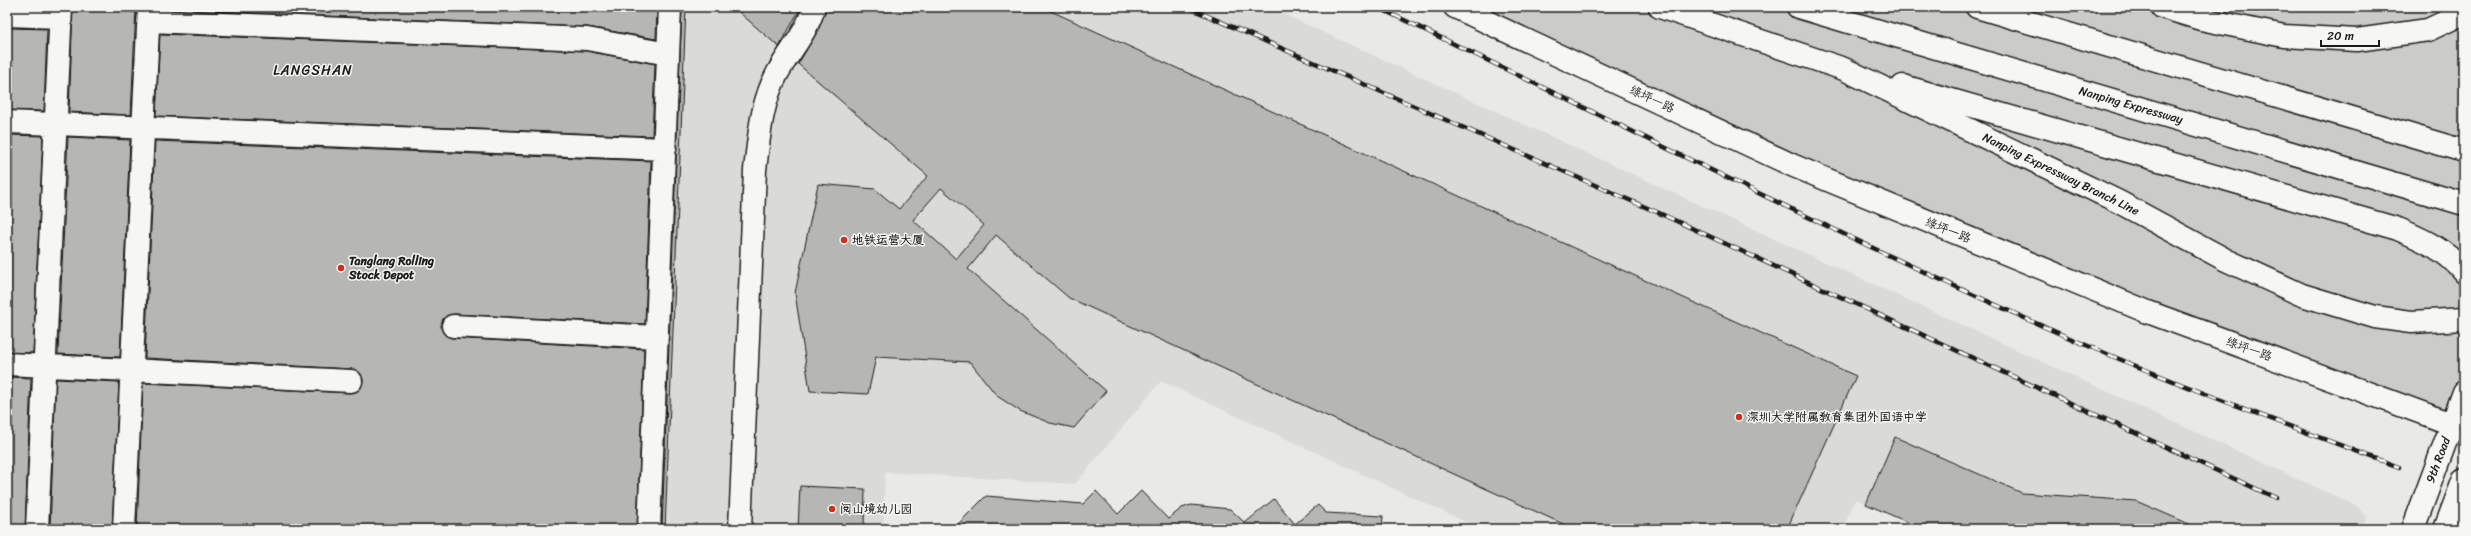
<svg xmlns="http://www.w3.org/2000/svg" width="2471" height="536" font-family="Sriracha,'LXGW WenKai TC',sans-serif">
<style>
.built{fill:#dadad6}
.green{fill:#cbcbc7;stroke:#747472}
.building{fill:#b6b6b3;stroke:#1c1c1c;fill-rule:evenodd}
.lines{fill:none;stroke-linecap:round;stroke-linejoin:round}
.minor-casing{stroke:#1c1c1c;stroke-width:25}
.major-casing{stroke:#1c1c1c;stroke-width:25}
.highway-casing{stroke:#1c1c1c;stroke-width:25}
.minor{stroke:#f6f6f2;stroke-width:22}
.major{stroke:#f6f6f2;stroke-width:22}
.highway{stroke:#f6f6f2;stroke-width:22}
.rail-casing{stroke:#1c1c1c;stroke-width:4.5}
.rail{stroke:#f6f6f2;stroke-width:3;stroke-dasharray:9;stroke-linecap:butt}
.poi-dot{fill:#c8321e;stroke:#f6f6f2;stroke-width:1.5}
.labels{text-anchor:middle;stroke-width:3;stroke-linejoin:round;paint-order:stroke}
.street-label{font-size:12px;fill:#1c1c1c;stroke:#f6f6f2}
.poi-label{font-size:12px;font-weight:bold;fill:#1c1c1c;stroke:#f6f6f2;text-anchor:start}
.quarter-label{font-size:14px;letter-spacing:1px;fill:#1c1c1c;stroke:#f6f6f2}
</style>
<rect width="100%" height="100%" fill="#e9e9e5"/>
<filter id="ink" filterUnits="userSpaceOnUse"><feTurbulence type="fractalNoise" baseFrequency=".025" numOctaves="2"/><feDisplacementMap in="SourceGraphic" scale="8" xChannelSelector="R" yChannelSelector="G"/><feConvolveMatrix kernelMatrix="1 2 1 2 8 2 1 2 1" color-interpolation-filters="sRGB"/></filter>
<g filter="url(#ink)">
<!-- built -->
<path class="built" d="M7,7h1261l1089,499 9,11 -4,12h-439l-67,-30 -14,30h-361l-320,-148 -86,103 -190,-12 -2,57h-876z"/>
<!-- green -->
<path class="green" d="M1467,7h997v419l-314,-122 -353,-146z"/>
<!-- building -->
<path class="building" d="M73,7h63l-5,108 -62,-3z
M161,7h496l-1,32 -68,-12 -427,-18z
M682,7h4l-21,522h-3z
M733,7h68l-22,40z
M826,7h216l814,369 -69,153h-213l-505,-231 -73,-63 -28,34 138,122 -32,37 -24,-5 -30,-12 -23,-15 -27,-34 -94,-5 -8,37 -58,-3 -15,-98 23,-109 57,5 24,20 29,-33 -130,-112 20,-33zM941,188l43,37 -28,34 -43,-39z
M7,28l40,1 -3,82 -37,-1z
M160,34l426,17 69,13 -3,72 -496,-20z
M7,135l36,1 -10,217 -26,-1z
M68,137l62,3 -10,217 -62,-3z
M155,141l496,20 -6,163 -191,-10 -11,5 -2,7 5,10 6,2 192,11 -7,180h-500l6,-146 207,10 11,-5 2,-7 -5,-10 -6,-2 -207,-11z
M7,377l24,1 -6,151h-18z
M56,379l63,3 -7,147h-62z
M1895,437l127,56 114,8 65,28h-278l-57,-25z
M800,486l65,3 -1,40h-66z
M1096,491l22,23 23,-23 27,28 14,-11 9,-3 39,4 15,14 29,-24 21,25 23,-19 8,8 57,3 -1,13h-429l33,-33 97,8z"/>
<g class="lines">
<defs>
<path id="minor" d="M1455,7l339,159 354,146 304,112
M7,15l53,2
M149,21l438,18 81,15
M7,122l658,27
M453,326l204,11
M7,364l344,17
M37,529l24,-522
M124,529l25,-522
M649,529l21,-522
M740,529l15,-359c4,-32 6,-67 22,-96 12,-23 30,-41 37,-67"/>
<path id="major" d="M2413,529l51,-137
M2445,529l19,-50"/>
<path id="highway" d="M1660,7l184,62 275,133 107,58 76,35 73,22 36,5 53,-3
M1798,7l666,197
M1977,7l487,144
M2162,7l39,12 83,17 73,4 71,-10 36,-17
M1903,86l495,143c26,11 48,21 66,43"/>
</defs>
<!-- minor casing -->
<use href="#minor" class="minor-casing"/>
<!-- major casing -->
<use href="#major" class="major-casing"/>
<!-- highway casing -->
<use href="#highway" class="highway-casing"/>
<!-- minor -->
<use href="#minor" class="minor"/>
<!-- major -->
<use href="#major" class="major"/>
<!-- highway -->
<use href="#highway" class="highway"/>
<defs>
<path id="rail" d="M1187,7l472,206 617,285
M1377,7c210,100 417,207 630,303 128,59 260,108 392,157"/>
</defs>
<!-- rail casing -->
<use href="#rail" class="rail-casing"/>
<!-- rail -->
<use href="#rail" class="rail"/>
</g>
</g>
<!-- markers -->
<g class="poi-dot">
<circle cx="844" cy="240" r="4"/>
<circle cx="341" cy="268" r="4"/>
<circle cx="1739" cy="417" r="4"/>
<circle cx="832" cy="509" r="4"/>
</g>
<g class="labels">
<!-- street labels -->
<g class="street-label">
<text transform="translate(1652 99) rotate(25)" y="4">绿坪一路</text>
<text transform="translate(2131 105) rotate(16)" y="4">Nanping Expressway</text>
<text transform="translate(2061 174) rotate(26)" y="4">Nanping Expressway Branch Line</text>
<text transform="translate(1948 230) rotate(22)" y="4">绿坪一路</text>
<text transform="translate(2249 349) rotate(20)" y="4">绿坪一路</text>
<text transform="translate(2438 460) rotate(-69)" y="4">9th Road</text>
</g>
<!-- poi labels -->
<g class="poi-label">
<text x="852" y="244">地铁运营大厦</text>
<text x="349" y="265">Tanglang Rolling<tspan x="349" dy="14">Stock Depot</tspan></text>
<text x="1747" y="421">深圳大学附属教育集团外国语中学</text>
<text x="840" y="513">阅山境幼儿园</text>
</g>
<!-- quarter labels -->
<g class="quarter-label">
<text x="313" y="75">LANGSHAN</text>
</g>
</g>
<!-- margin -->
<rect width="2471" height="536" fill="none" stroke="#f6f6f2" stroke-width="24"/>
<rect x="12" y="12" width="2447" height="512" fill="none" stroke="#1c1c1c" stroke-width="1.5" filter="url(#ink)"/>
<!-- scale -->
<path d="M2321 40v6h58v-6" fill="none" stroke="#1c1c1c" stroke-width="2"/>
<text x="2327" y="40" font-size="12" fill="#1c1c1c" stroke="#f6f6f2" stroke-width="3" paint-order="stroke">20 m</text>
</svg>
